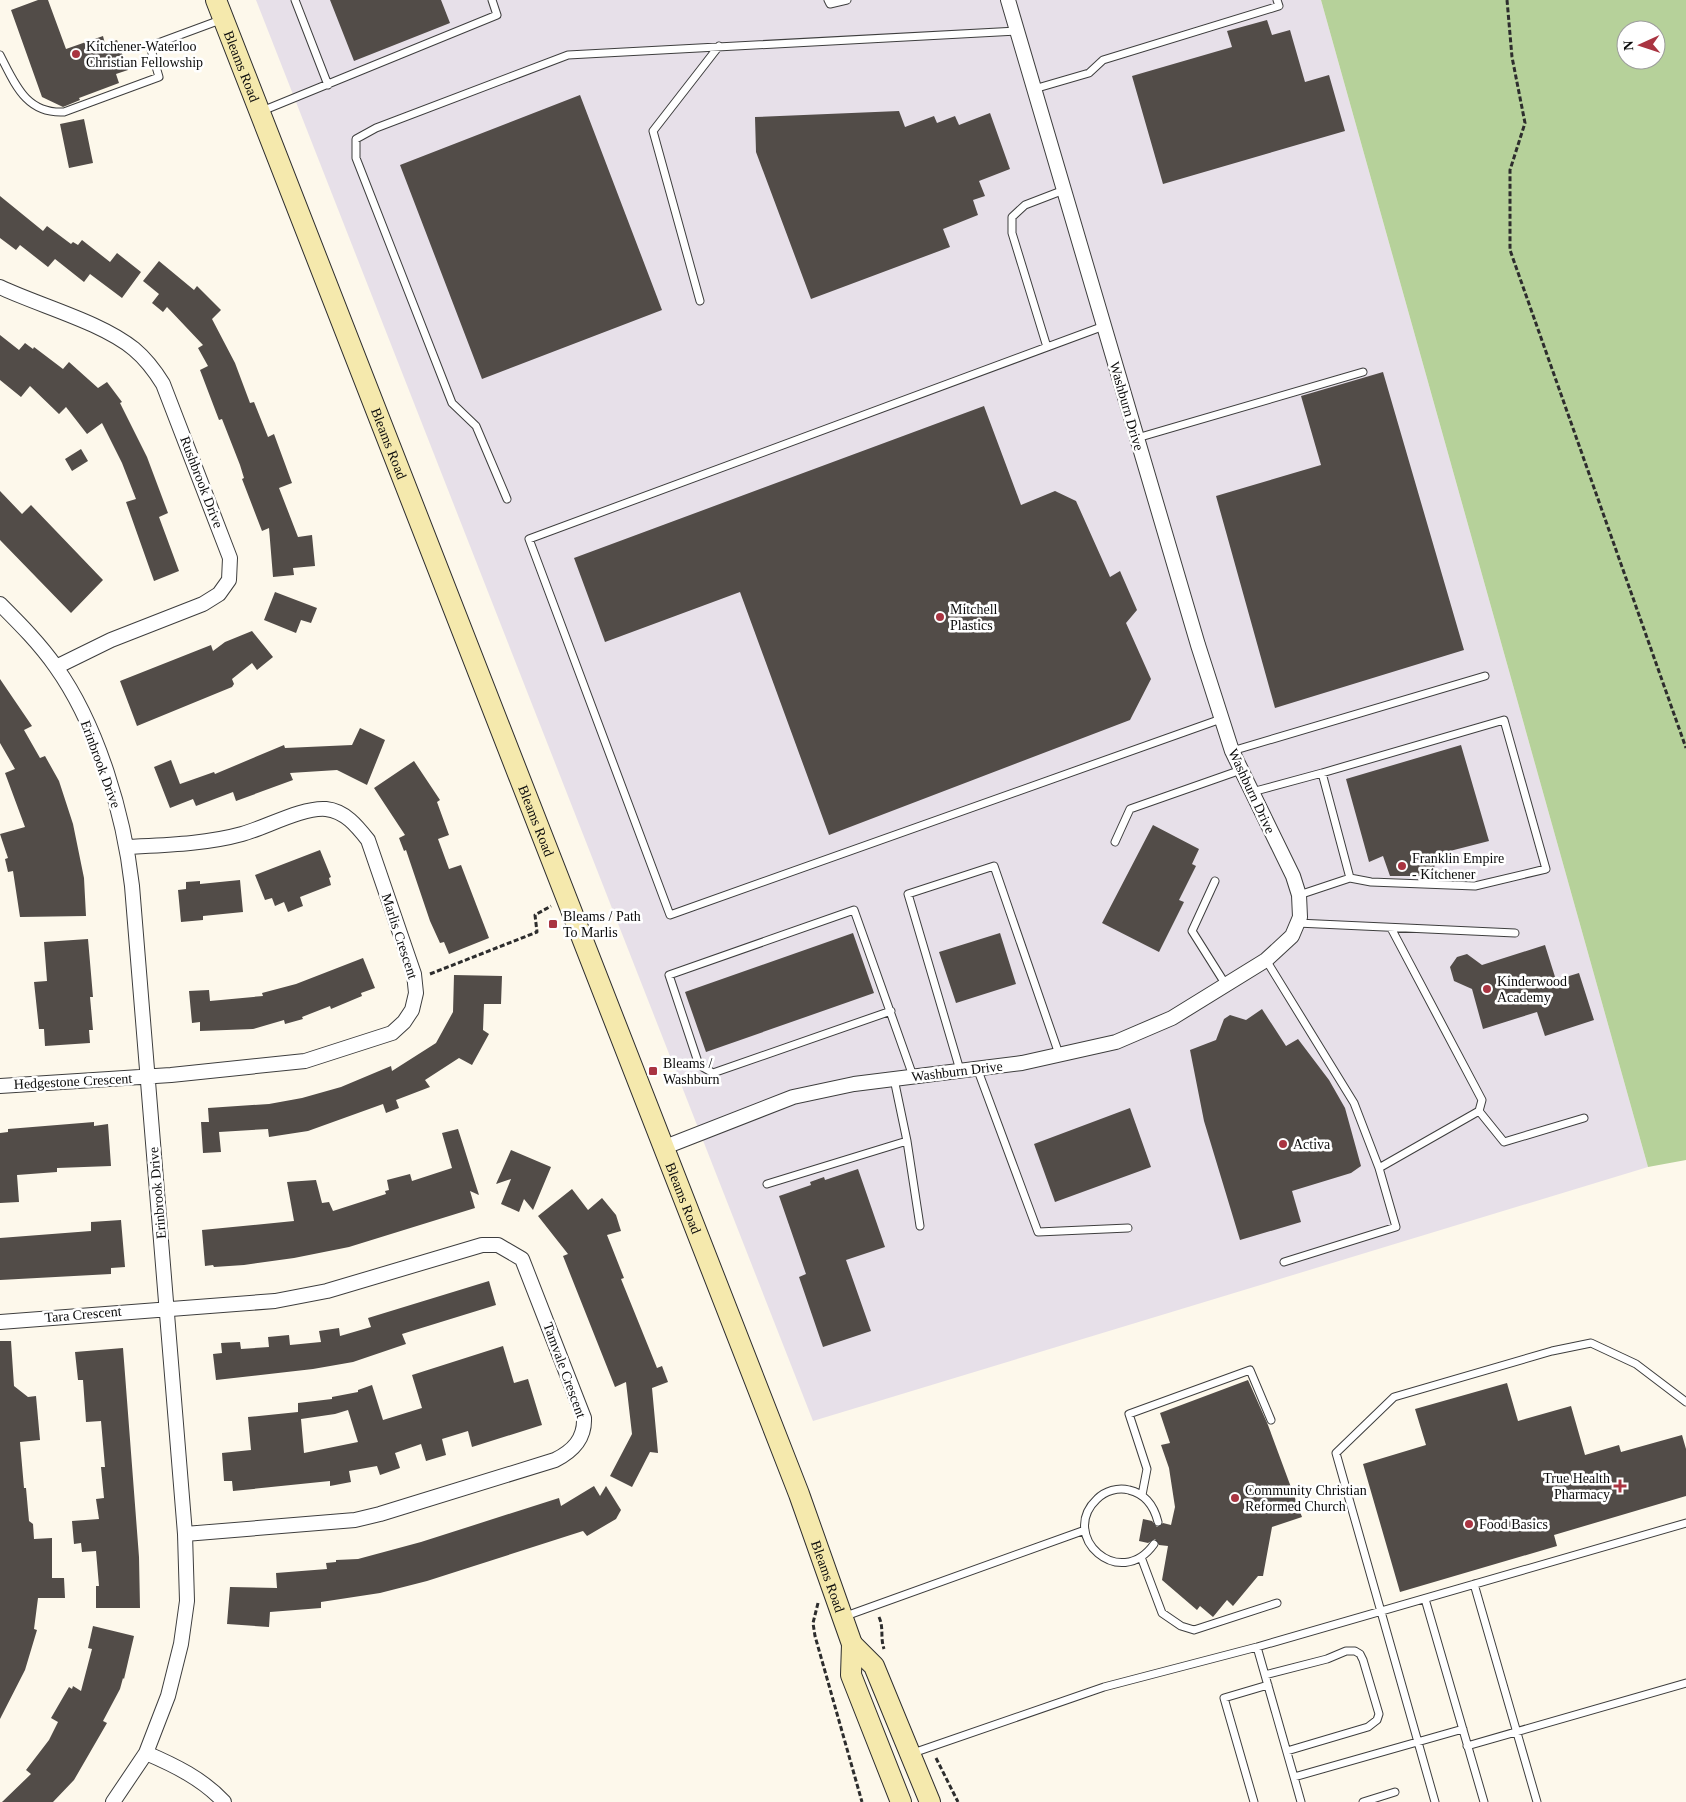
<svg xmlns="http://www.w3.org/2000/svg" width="1686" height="1802" font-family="Georgia,serif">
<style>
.industrial{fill:#e7e0e9}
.forest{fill:#b6d19a;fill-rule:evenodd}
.building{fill:#524c48;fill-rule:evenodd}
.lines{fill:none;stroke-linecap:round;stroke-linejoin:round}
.lane-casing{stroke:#3e3e3e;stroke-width:9}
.street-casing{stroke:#3e3e3e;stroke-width:16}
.secondary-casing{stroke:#2d2d2d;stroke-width:22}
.path{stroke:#2d2d2d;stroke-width:3;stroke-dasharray:5 2.5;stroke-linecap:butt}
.lane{stroke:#fff;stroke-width:7}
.street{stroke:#fff;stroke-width:14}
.secondary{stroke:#f5e9ad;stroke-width:20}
.poi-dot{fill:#a93441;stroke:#fff;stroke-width:2}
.labels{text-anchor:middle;stroke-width:5;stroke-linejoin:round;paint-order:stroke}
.poi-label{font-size:14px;fill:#0b0b0b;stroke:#fff;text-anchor:start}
.street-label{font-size:14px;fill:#0b0b0b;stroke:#fff}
</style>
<rect width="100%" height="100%" fill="#fdf8eb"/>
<!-- industrial -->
<path class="industrial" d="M256,0h1065l327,1167 -835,254z"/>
<!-- forest -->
<path class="forest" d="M1321,0h365v1160l-38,7zM1626,30h30v30h-30z"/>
<!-- building -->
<path class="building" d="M38,0h10l18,49 37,-13 2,8 12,-4 11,30 -12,4 3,9 -40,15 1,2 -17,7 -21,-10 -31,-87z
M330,0h111l9,23 -96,38z
M1267,20l5,15 18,-5 15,52 24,-7 16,56 -182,53 -31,-108 100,-29 -5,-16z
M580,95l82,215 -180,69 -82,-214z
M899,111l6,16 29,-11 3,7 18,-7 4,9 31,-12 20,56 -31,12 6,15 -12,4 5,15 -35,14 7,18 -139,52 -55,-147 -1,-35z
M84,119l9,44 -24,5 -9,-44z
M0,196l43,35 4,-5 24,18 2,-2 5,3 4,-5 28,22 7,-9 24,19 -19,26 -32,-24 -6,8 -29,-23 -7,8 -28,-22 -4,5 -16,-12z
M159,261l35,29 3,-4 24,24 -9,9 23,44 15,40 4,-1 14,35 6,-3 18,49 -13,5 19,49 14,-2 3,31 -22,2 1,7 -21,2 -4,-49 -7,3 -20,-52 2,-1 -4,-13 -18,-46 -3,1 -19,-50 8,-4 -10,-18 5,-3 -36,-38 -4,5 -11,-9 7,-9 -16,-13z
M0,335l19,15 6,-7 8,6 1,-2 29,22 6,-7 29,26 9,-6 15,20 -2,1 27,54 21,56 -9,4 20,54 -25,10 -28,-79 10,-3 -14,-36 -20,-40 -15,11 -21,-27 -7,7 -29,-28 -9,11 -21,-17z
M1383,372l81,278 -189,58 -59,-212 105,-31 -20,-69z
M984,406l37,99 34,-14 21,10 34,76 10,-6 17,39 -11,13 25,56 -21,41 -301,115 -89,-243 -135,50 -31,-84z
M81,449l7,12 -16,10 -7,-12z
M0,491l22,23 9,-9 72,75 -32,33 -71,-73z
M275,592l42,16 -6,15 -10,-3 -5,13 -32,-13z
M252,631l21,26 -16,13 -5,-7 -20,16 2,5 -2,3 -95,39 -17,-45 91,-36 2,6 12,-9z
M0,679l32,47 -8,4 16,28 5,-2 14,25 14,43 11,54 2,38 -66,1 -7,-46 -5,1 -3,-13 3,-1 -8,-24 25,-7 -20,-54 10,-4 -15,-26z
M360,728l25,12 -18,45 -30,-15 -47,3 3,7 -57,21 -3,-9 -37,14 -3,-7 -23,9 -16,-41 17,-7 9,24 34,-12 1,2 69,-29 1,3 67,-3z
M1461,745l28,96 -43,11v13l-11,-1 -3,12h-42l-7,-20 -14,6 -23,-83z
M414,761l26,39 -3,2 12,33 -11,4 11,30 12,-4 28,73 -40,16 -5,-12 -4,1 -10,-22 -24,-71 -2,1 -5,-13 6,-3 -31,-47z
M1153,825l46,24 -7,15 4,2 -17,34 5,2 -25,50 -57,-29z
M320,850l11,27 -2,1 2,7 -31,12 3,9 -15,6 -4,-10 -9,4 -3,-8 -7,2 -10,-25z
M240,880l3,32 -40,4v4l-22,2 -3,-32 8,-1v-7l14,-1v3z
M853,933l21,60 -168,59 -21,-60z
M1000,933l16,51 -60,19 -17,-51z
M88,939l5,58h-3l3,33h-4l1,13 -45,3 -1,-17h-5l-5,-47 13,-1 -3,-39z
M1545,945l11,35 23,-7 15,47 -49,16 -8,-24 -54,17 -11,-40 -18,-8 -4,-14 7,-10 10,-3 15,11z
M363,958l12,30 -14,5 1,3 -31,13 -1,-3 -28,11 1,2 -18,5 -1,-4 -31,9 -53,2v-9l-8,1 -3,-32 20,-1 1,11 53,-5 -1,-3 34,-9z
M454,975l48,1 -1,28h-17l-1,26 6,4 -17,31 -13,-7 -34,22 5,7 -34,13 3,8 -13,5 -3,-9 -75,27 -39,6 -1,-8 -49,3 2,20 -18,1 -2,-31h8l-1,-14 61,-4 33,-6 39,-11 50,-21 1,5 44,-28 17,-31z
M1262,1009l24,37 12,-7 31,41 16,28 16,58 -10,7 -59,18 9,31 -61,18 -36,-119 -14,-71 26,-10 8,-21 6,-4 16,5z
M1130,1108l21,59 -96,35 -21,-58z
M94,1122v4l14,-2 3,42 -54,2v4l-40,3 2,27 -19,1v-70l8,-1v-3z
M458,1129l21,66 -9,-4 5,17 -126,39 -55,11 -50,7 -30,2 -1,-2 -8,1 -3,-36 92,-9 -7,-39 29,-2 6,23 7,-1 4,9 53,-17 -1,-3 4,-1 -2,-10 23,-6 2,7 40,-13 -10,-35z
M511,1150l40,17 -18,43 -9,-11 -5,13 -18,-8 10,-25 -15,5z
M858,1169l27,78 -39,13 25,71 -48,16 -24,-70 7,-3 -27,-78 32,-11 -1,-3 14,-5 1,3z
M572,1189l16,21 14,-12 14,17 5,16 -14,4 17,43 -3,1 36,89 5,-2 6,16 -16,6 6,65 -8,-1 -18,35 -22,-11 22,-42 -6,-52 -11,5 -52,-131 5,-2 -30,-38z
M121,1220l4,47 -14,1v6l-111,6v-42l91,-7v-9z
M489,1281l7,24 -94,29 4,10 -53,18 -40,7 -97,11 -3,-26 9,-1 -1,-10 19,-1 1,7 28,-2 -1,-10 21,-2 1,10 31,-3 -2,-11 20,-3 1,8 31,-9 -3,-9z
M0,1341h11l3,45 14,11 8,-1 4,44 -20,2 4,46h2l3,33 4,3 1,15 18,-1v40h12l1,20h-27l-4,31 3,1 -12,40 -25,49z
M503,1346l11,37 14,-4 14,46 -70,22 -4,-16 -26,8 4,16 -20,6 -5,-17 -26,9 5,15 -20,7 -3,-9 -28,5 2,11 -21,4v-5l-97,10 -1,-10h-8l-2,-28 29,-3 -3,-33 50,-5v-9l34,-4v-2l26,-5v-2l14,-5 11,35 39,-12 -10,-33zM348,1410l10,32 -54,11 -3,-34 34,-5z
M123,1348l16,209 1,51h-44v-22h3l-3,-35 -14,1 -1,-9 -7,1 -2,-23 27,-2 -3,-20 8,-1 -3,-31h4l-4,-46 -15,1 -3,-42h-5l-3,-28z
M1248,1380l20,45 34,92 -30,10 -9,49h-5l-25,30 -6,-6 -14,17 -13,-11 -3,4 -35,-30 6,-34 -9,-1 -4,-6 -7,4 -9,-2 4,-22 9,2 5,6 6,-4 8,2 4,-18 -6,-39 -8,-23 9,-2 -10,-30z
M1507,1383l11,38 53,-15 14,49 34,-10 2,7 61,-17 4,14v47l-132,39 3,11 -157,46 -37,-128 63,-19 -11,-36z
M594,1486l6,10 6,-10 15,24 -5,9 -29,17 -4,-5 -156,50 -47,12 -59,9v6l-51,4 -1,15 -42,-3 3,-37 47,1 -1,-15 51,-4 -1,-6 10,-1v-2l22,-1 63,-17 138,-44 2,8z
M93,1626l41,10 -10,43 -1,-1 -3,11 -17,32 4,2 -33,57 -21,22h-51l29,-28 -5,-4 23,-30 9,-18 -7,-4 18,-31 3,2 1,-3 8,5 11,-42 -4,-1z"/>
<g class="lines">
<defs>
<path id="lane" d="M295,0l33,85
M828,0l2,4 17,-4
M0,55c15,29 26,59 64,57l95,-35 -9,-31 73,-27
M1034,89l55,-16 14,-13 176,-54 -2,-6
M262,111l235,-96 -5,-15
M700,301l-47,-170 66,-85
M1104,326l-575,213 141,376 551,-196
M1047,347l-35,-114v-16l13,-12 39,-15
M1137,438l226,-66
M507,499l-31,-73 -24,-23 -96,-245v-19l20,-11 192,-73 449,-24
M1232,751l253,-75
M1322,773l182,-53 42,149 -71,17 -104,-4 -21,-4
M1252,792l70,-19 28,105 -51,17
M1115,842l15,-33 111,-39
M1215,881l-23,50 34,54
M1297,923l218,10
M1266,960l88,143 25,65 17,59 -112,35
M891,1011l-178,62 -14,-8 -30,-90 185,-65 59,166
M977,1068l61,164 90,-4
M960,1070l-52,-176 86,-28 65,188
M894,1079l13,62 13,85
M1479,1111l25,31 80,-24
M1379,1168l100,-57 3,-11 -91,-172
M767,1184l140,-43
M1142,1495l5,-26 -18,-55 121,-44 21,50
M1154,1544c-34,48 -96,-8 -57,-45 8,-8 21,-12 32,-9 17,4 25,16 29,32
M1141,1557l21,56 19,13 13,4 83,-27
M1474,1584l63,218
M1425,1599l59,203
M843,1617l242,-87
M1257,1647l37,130 169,-48
M1265,1675l62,-16 19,-8h9l5,3 3,6 16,54 -2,6 -9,7 -81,24
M1467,1746l219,-63
M913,1753l191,-66 153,-40 429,-124
M1294,1777l7,25
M1254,1802l-30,-104 44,-13
M1363,1802l32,-10
M1435,1802l-99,-349 58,-56 158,-46 39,-8 45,21 50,38"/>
<path id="street" d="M0,287c40,19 101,35 134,62 12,10 21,22 29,35l67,174 -1,22 -10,14 -16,10 -92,36 -55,27
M0,604c20,20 40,40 56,63 42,59 68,148 76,219l53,648 2,67 -6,43 -13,52 -22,57 -33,49
M0,1086l171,-11 134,-14 87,-28 12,-11 8,-12 4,-17 -2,-19 -46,-134c-11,-14 -23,-29 -42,-31 -24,-2 -61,19 -84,25 -36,10 -77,11 -114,13
M665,1147l128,-50 61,-13 168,-21 94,-21 56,-24 94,-58 26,-24 8,-19 -1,-22 -6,-19 -61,-125 -34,-106 -190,-645
M0,1322l275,-21 52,-10 155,-46h16l24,14 62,159c1,21 -11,33 -29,42l-175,54 -25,6 -170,14
M146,1753c28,12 57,26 78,49"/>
<g id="secondary">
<path id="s1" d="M216,0l583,1494 53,150 -1,31 50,127"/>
<path d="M852,1644l22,22 56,136"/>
</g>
</defs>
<!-- lane casing -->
<use href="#lane" class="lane-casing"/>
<!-- street casing -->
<use href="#street" class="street-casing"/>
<!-- secondary casing -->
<use href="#secondary" class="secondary-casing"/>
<!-- path -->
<path class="path" d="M1507,0l5,57 13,66 -15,47v80l176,498
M430,974l107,-42 -2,-17 16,-9
M818,1603l-5,20 2,13 47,166
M879,1617c5,11 1,20 5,32
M936,1758l22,44"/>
<!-- lane -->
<use href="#lane" class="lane"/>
<!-- street -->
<use href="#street" class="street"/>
<!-- secondary -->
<use href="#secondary" class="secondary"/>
</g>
<!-- markers -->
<g class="poi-dot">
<circle cx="76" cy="54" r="5"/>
<circle cx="940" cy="617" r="5"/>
<circle cx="1402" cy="866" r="5"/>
<rect x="548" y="919" width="10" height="10" rx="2.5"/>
<circle cx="1487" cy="989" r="5"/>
<rect x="648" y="1066" width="10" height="10" rx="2.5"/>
<circle cx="1283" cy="1144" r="5"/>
<path d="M1617.5 1478.5h5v5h5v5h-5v5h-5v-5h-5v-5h5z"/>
<circle cx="1235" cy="1498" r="5"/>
<circle cx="1469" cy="1524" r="5"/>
</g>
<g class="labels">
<!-- poi labels -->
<g class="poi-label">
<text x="86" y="51">Kitchener-Waterloo<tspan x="86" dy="16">Christian Fellowship</tspan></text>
<text x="950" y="614">Mitchell<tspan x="950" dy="16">Plastics</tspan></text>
<text x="1412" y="863">Franklin Empire<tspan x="1412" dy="16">- Kitchener</tspan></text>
<text x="563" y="921">Bleams / Path<tspan x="563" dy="16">To Marlis</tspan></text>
<text x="1497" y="986">Kinderwood<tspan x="1497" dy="16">Academy</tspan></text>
<text x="663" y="1068">Bleams /<tspan x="663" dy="16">Washburn</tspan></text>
<text x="1293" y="1149">Activa</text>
<text x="1610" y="1483" text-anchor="end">True Health<tspan x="1610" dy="16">Pharmacy</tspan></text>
<text x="1245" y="1495">Community Christian<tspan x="1245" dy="16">Reformed Church</tspan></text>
<text x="1479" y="1529">Food Basics</text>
</g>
<!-- street labels -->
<g class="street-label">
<text dy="5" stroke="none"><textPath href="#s1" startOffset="71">Bleams Road</textPath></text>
<text transform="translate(1127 406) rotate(74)" y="5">Washburn Drive</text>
<text dy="5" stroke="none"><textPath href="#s1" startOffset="476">Bleams Road</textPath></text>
<text transform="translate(202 482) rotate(69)" y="5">Rushbrook Drive</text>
<text transform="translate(101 764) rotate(70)" y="5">Erinbrook Drive</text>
<text transform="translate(1252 791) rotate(65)" y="5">Washburn Drive</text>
<text dy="5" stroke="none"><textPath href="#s1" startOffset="881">Bleams Road</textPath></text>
<text transform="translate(400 936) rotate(72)" y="5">Marlis Crescent</text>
<text transform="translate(957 1071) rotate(-7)" y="5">Washburn Drive</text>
<text transform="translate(73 1081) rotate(-3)" y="5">Hedgestone Crescent</text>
<text transform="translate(157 1193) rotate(-95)" y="5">Erinbrook Drive</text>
<text dy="5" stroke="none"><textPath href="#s1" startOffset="1286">Bleams Road</textPath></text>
<text transform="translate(83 1314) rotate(-5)" y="5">Tara Crescent</text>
<text transform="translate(565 1370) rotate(70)" y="5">Tamvale Crescent</text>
<text dy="5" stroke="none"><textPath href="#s1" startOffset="1691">Bleams Road</textPath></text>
</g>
</g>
<!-- north arrow -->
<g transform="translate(1641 45) rotate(267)"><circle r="24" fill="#ffffff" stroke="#9d9d9d"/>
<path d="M0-4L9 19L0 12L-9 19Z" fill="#a93441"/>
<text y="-8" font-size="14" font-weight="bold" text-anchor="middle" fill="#0b0b0b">N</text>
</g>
</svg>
